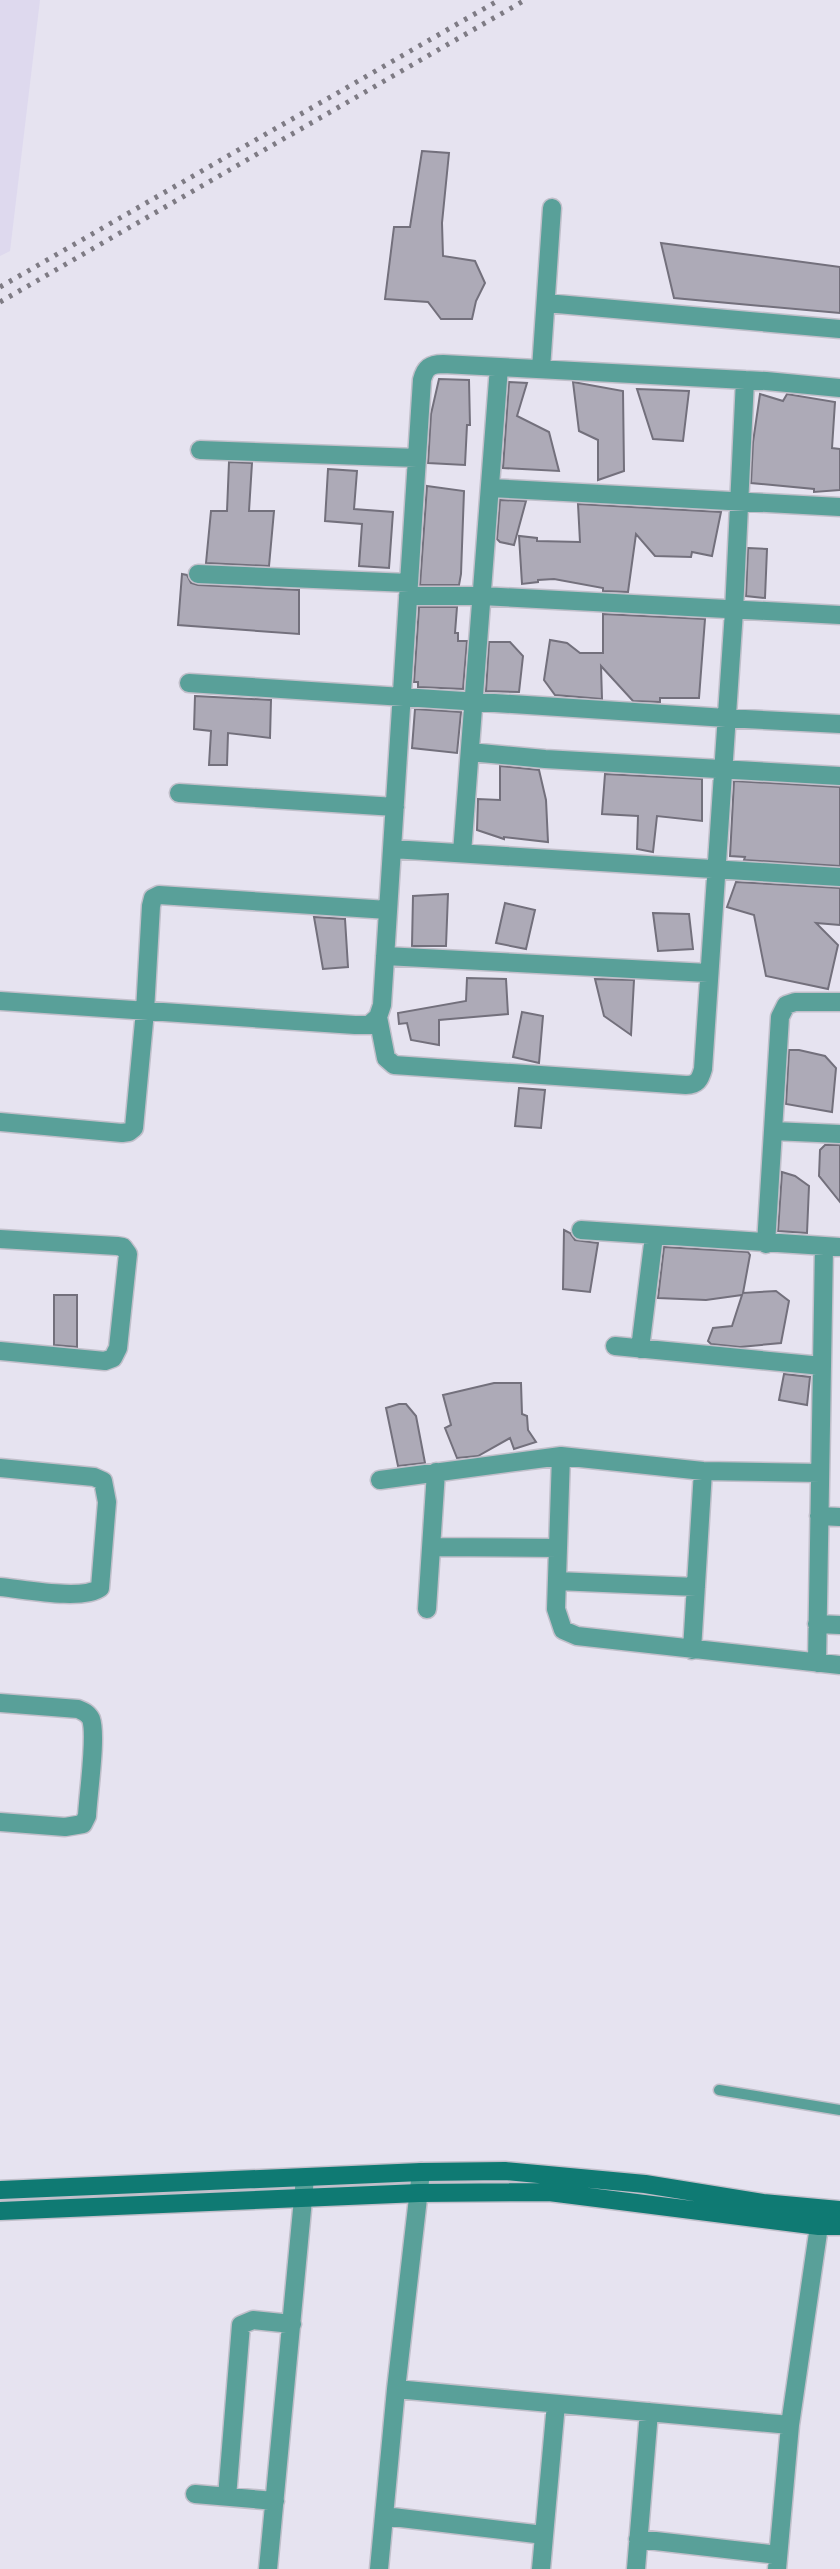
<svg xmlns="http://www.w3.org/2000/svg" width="840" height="2569" font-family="Raleway,sans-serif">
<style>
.built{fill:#ded9ee}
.building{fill:#adaab7;stroke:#73707c;stroke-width:2}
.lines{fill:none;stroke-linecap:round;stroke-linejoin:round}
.lane-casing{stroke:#c1bfca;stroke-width:13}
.street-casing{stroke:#c1bfca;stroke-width:21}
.secondary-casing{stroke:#c1bfca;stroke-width:21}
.lane{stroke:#59a099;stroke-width:10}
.street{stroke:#59a099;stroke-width:18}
.secondary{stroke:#0f7a73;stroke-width:18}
.rail{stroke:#7e7b84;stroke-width:5;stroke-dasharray:3.5 7;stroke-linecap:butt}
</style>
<rect width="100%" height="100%" fill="#e6e3f0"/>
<!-- built -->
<path class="built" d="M0,0h40l-30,251 -10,5z"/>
<!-- building -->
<path class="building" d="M422,151l27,2 -7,70 1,33 32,5 10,22 -9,18 -4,18h-31l-13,-17 -43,-3 9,-72h16z
M661,243l179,24v46l-166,-15z
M439,379l30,1 1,45h-3l-2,40 -37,-2 3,-49z
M509,382l18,1 -10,33 32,16 10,39 -56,-3z
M573,382l50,9 1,80 -26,9v-40l-19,-9z
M637,389l52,2 -6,50 -30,-2z
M760,394l23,7 4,-7 48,8 -3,46 8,1v41l-26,2v-3l-63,-6 2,-41z
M229,462l23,1 -3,48h25l-5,55 -63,-3 5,-52h16z
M328,469l29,2 -3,38 39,3 -4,56 -30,-2 3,-42 -37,-3z
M427,486l37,5 -3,83 -2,11h-39z
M500,500l26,1 -12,44 -14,-3 -3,-3z
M578,504l143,8 -9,44 -20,-4 -1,5 -36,-1 -19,-22 -8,58 -25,-1v-3l-49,-9 -16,1v2l-16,2 -3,-48 18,2v3l43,1z
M748,548l19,1 -2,49 -19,-2z
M182,574l5,1 4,8 7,2 101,5v44l-121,-9z
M419,607h38l-2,26h3v8h9l-4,48 -45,-2v-5h-4z
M603,614l102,5 -6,79h-39v4l-27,-1 -32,-35 1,33 -47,-4 -11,-15 6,-40 17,3 13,10h23z
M489,642h21l13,14 -4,36 -33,-1z
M195,696l76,4 -1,38 -42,-5 -1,32h-18l2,-34 -17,-2z
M415,709l46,3 -4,41 -45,-5z
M500,766l39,4 7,30 2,42 -44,-5v2l-27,-9 1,-31 22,1z
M605,774l97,5v42l-45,-5 -4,36 -16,-3 1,-33 -36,-2z
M734,781l106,6v79l-96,-6 1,-3 -15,-1z
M736,882l104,6v37l-24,-2 22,22 -10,44 -62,-13 -12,-61 -27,-8z
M448,894l-2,52h-34l1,-50z
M505,903l30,7 -9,39 -30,-6z
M653,913l36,1 4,35 -35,2z
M314,917l31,2 3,48 -25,2z
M467,978l39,1 2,35 -69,6v25l-28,-5 -4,-17 -8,1 -1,-11 68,-12z
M595,979l39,1 -3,55 -27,-19z
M522,1012l21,4 -4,47 -26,-6z
M789,1050h10l26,6 11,12 -4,44 -46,-8z
M519,1088l26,2 -4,38 -26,-2z
M825,1145h15v57l-21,-26 1,-26z
M782,1172l13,4 14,10 -2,47 -29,-2z
M564,1230l6,3 5,7 23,3 -8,49 -27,-3z
M664,1247l84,5 2,3 -7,38 33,-2 13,10 -8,42 -41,4 -29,-3 -3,-3 5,-13 19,-2 10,-31 -36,5 -48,-2z
M54,1295h23v52l-23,-2z
M784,1374l26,3 -3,28 -28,-5z
M494,1383h27l1,31 5,2 1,14 8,12 -22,7 -4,-11 -32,18 -21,2 -12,-30 6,-3 -8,-30z
M399,1404h7l10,12 9,47 -27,3 -12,-58z"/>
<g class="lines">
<defs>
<path id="lane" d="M719,2090l121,20"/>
<path id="street" d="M546,303l294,26
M541,369l11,-161
M200,450l217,8
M490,488l350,19
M198,574l211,9
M408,596h74l358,19
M189,683l537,35 114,6
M470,752l75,7 295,17
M179,793l216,14
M392,849l448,28
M462,853l37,-486
M385,956l323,17
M0,1001l355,24h14l9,-8 4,-12 40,-625c3,-12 8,-16 21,-16l323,17 74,7
M378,1017l8,41 8,7 292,20c11,0 14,-5 17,-16l31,-458 11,-231
M0,1122l122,11 7,-1 5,-4 11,-117 6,-105 2,-8 6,-3 229,15
M773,1131l67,3
M581,1230l259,17
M0,1239l117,7 6,1 5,7 -10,94 -5,10 -8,3 -105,-10
M766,1244l14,-227 6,-12 9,-3h45
M615,1346l207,20
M640,1349l14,-113
M561,1456l-5,153 7,21 14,6 263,29
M0,1468l94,9 9,4 4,21 -7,86c-18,13 -77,1 -100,-1
M380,1480l181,-24 142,15 117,2
M819,1516l21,1
M431,1547l127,1
M557,1581l139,6
M427,1609l9,-137
M817,1624l23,1
M692,1650l11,-179
M817,1663l7,-417
M0,1703l78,6c5,2 10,4 13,10 6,17 -3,76 -4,97l-4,8 -18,3 -65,-5
M396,2389l394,36
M195,2494l80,7
M227,2497l14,-172 12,-5 39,4
M384,2516l160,19
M638,2539l140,16
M268,2569l37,-391
M379,2569l17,-180 25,-217
M541,2569l15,-165
M636,2569l13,-157
M777,2569l13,-144 29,-199"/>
<path id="secondary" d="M0,2190l421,-18 84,-1 140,13 118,19 77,7
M0,2211l419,-18 130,-1 270,34h21"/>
</defs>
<!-- lane casing -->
<use href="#lane" class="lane-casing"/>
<!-- street casing -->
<use href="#street" class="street-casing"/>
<!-- secondary casing -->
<use href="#secondary" class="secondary-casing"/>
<!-- lane -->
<use href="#lane" class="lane"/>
<!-- street -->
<use href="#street" class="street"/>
<!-- secondary -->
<use href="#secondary" class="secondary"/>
<!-- rail -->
<path class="rail" d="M0,287l499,-287
M0,302l525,-302"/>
</g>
</svg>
